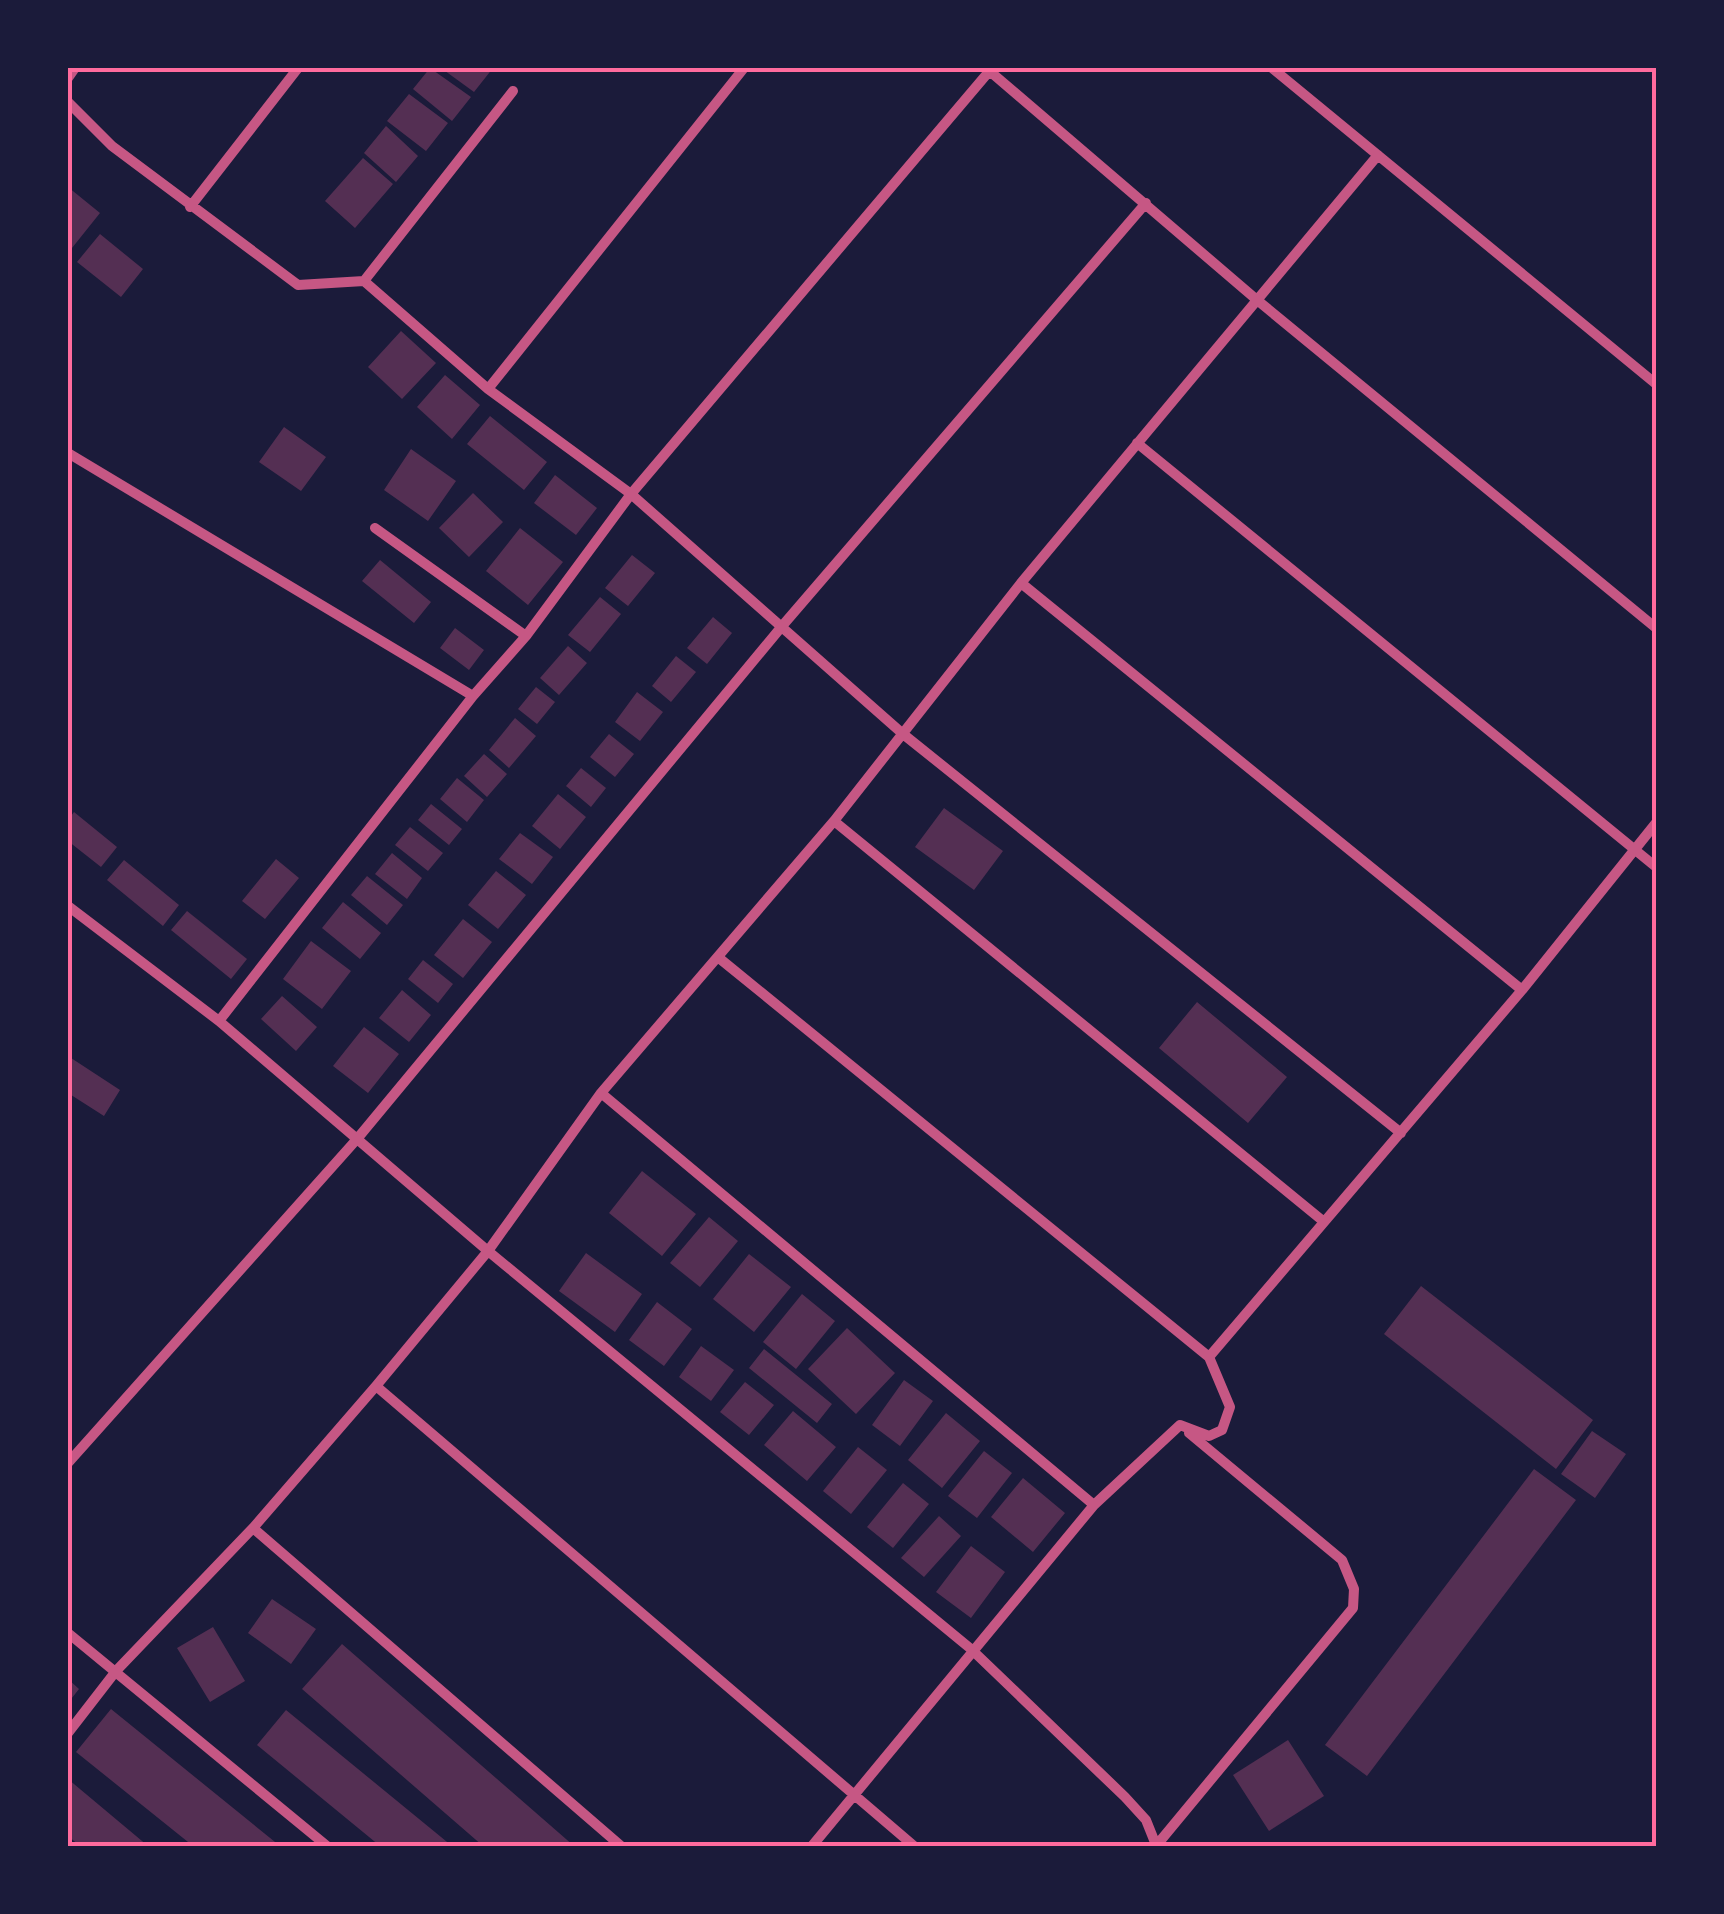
<svg xmlns="http://www.w3.org/2000/svg" width="1724" height="1914" font-family="'Libre Baskerville',serif">
<style>
.building{fill:#542f53}
.lines{fill:none;stroke-linecap:round;stroke-linejoin:round}
.minor{stroke:#c65784;stroke-width:10}
.neatline{fill:none;stroke:#ff6b9d;stroke-width:4}
</style>
<rect width="100%" height="100%" fill="#1b1b3a"/>
<!-- building -->
<path class="building" d="M430,68l41,29 -19,24 -39,-32z
M441,68h52l-19,24z
M409,94l39,29 -22,28 -39,-30z
M386,126l32,30 -22,26 -32,-29z
M363,158l30,26 -38,44 -30,-27z
M68,187l32,26 -32,40z
M100,234l43,35 -22,28 -44,-35z
M401,331l35,32 -34,36 -34,-32z
M445,375l35,30 -28,34 -35,-32z
M490,416l57,46 -23,28 -57,-46z
M284,427l42,30 -25,34 -42,-29z
M411,449l45,32 -28,40 -44,-31z
M555,475l42,33 -21,27 -42,-32z
M473,493l30,29 -34,35 -30,-29z
M520,528l43,34 -35,43 -42,-34z
M632,555l23,18 -27,33 -23,-18z
M380,560l51,42 -17,21 -52,-42z
M600,597l21,17 -31,38 -22,-17z
M713,617l19,16 -25,31 -20,-16z
M455,628l29,22 -15,20 -29,-22z
M568,646l19,17 -28,32 -19,-17z
M676,656l20,16 -25,30 -19,-16z
M536,687l19,15 -18,22 -19,-15z
M637,692l26,20 -23,29 -25,-19z
M515,718l21,18 -27,32 -20,-18z
M609,734l25,20 -19,23 -25,-20z
M484,754l23,20 -20,23 -23,-21z
M581,768l25,20 -15,19 -25,-21z
M457,778l27,22 -17,22 -27,-23z
M558,794l28,23 -26,32 -28,-23z
M431,804l31,25 -13,16 -31,-25z
M944,808l59,43 -29,39 -59,-43z
M74,812l43,35 -16,20 -33,-26v-21z
M410,827l33,26 -15,18 -33,-26z
M520,833l33,24 -21,27 -33,-25z
M392,853l30,25 -15,21 -32,-25z
M276,859l23,19 -34,41 -23,-18z
M124,860l55,45 -16,21 -56,-46z
M496,871l30,24 -28,34 -30,-24z
M367,876l36,29 -16,20 -36,-30z
M343,902l38,31 -21,26 -38,-31z
M187,911l60,48 -16,20 -60,-49z
M463,919l29,23 -29,36 -29,-23z
M311,941l40,30 -29,38 -39,-30z
M423,960l30,24 -15,19 -30,-24z
M402,990l29,25 -22,27 -30,-24z
M282,996l35,31 -21,24 -35,-32z
M1197,1002l90,75 -39,46 -89,-75z
M364,1027l35,27 -31,39 -35,-27z
M68,1056l52,34 -16,26 -36,-23z
M642,1171l54,43 -34,42 -53,-43z
M709,1217l29,24 -38,46 -30,-24z
M586,1253l56,41 -27,38 -56,-41z
M749,1254l42,33 -37,45 -41,-33z
M1421,1286l172,134 -37,49 -172,-135z
M802,1294l33,27 -39,48 -33,-27z
M657,1302l35,27 -28,37 -35,-26z
M847,1328l48,45 -39,41 -48,-45z
M701,1346l33,24 -23,31 -32,-24z
M764,1349l68,55 -15,19 -68,-55z
M904,1380l29,21 -33,45 -28,-21z
M745,1382l29,23 -25,30 -29,-23z
M793,1411l43,36 -29,34 -43,-36z
M946,1413l34,28 -38,47 -34,-28z
M1592,1431l34,23 -31,44 -34,-24z
M858,1447l29,23 -36,44 -28,-23z
M984,1451l28,22 -35,45 -29,-22z
M1534,1469l42,31 -209,276 -42,-31z
M1023,1478l42,35 -32,39 -42,-35z
M903,1483l26,21 -36,44 -26,-21z
M939,1516l22,20 -37,41 -23,-19z
M971,1546l34,26 -34,46 -35,-26z
M272,1599l44,30 -25,35 -43,-31z
M213,1627l32,54 -35,21 -33,-54z
M342,1644l232,202h-91l-181,-157z
M68,1679l11,10 -11,14z
M111,1709l169,137h-87l-117,-94z
M286,1710l166,136h-72l-123,-101z
M1288,1740l36,56 -55,35 -36,-56z
M68,1779l80,67h-68l-12,-10z"/>
<g class="lines">
<!-- minor -->
<path class="minor" d="M986,68l271,232 399,328
M1272,68l384,316
M68,78l7,-10
M68,102l44,44 186,139 66,-4 124,108 143,105 272,240 498,399
M190,207l108,-139
M364,281l149,-190
M488,389l256,-321
M1137,443l519,424
M68,453l405,243
M375,528l151,108
M1021,583l501,407
M834,821l489,400
M68,906l151,115 269,230 483,398 154,148 21,23 10,25
M719,958l490,399
M219,1021l254,-325 53,-60 105,-142 361,-426
M601,1093l493,412
M376,1386l538,460
M68,1463l289,-324 426,-514 363,-422
M253,1528l368,318
M68,1633l259,213
M68,1733l48,-62 137,-143 123,-142 112,-135 113,-158 233,-272 187,-238 357,-428
M812,1846l282,-341 86,-80 29,11 13,-6 8,-23 -21,-50 313,-367 134,-167
M1156,1846l197,-238 1,-19 -12,-29 -153,-127"/>
</g>
<!-- border -->
<rect width="1724" height="1914" fill="none" stroke="#1b1b3a" stroke-width="140"/>
<rect x="70" y="70" width="1584" height="1774" class="neatline"/>
</svg>
